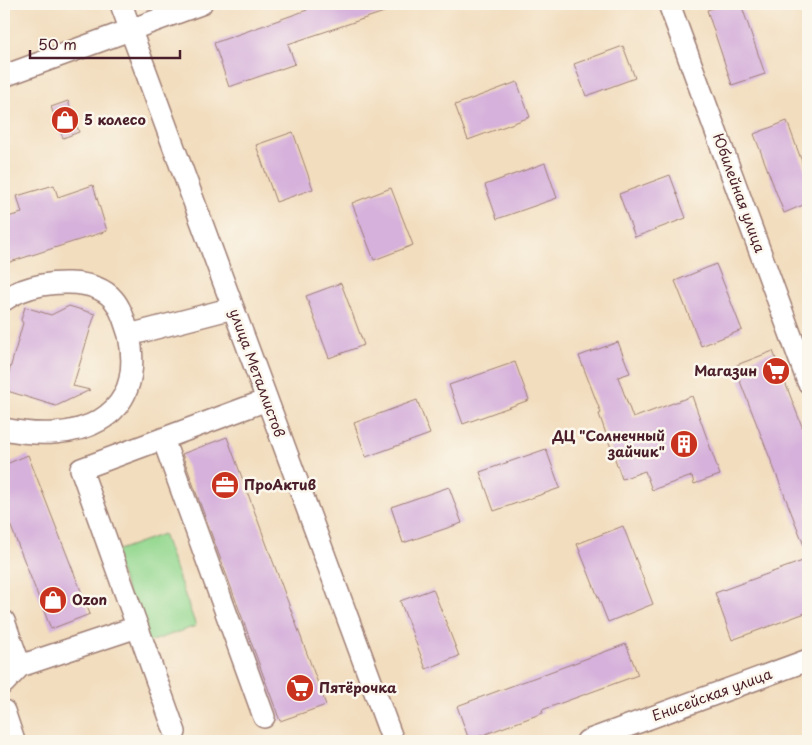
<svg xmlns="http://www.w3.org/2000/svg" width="812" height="745" font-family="'Playpen Sans',sans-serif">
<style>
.green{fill:#95d891;stroke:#707c5e}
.building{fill:#d6b1db}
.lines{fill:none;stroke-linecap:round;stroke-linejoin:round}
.minor-casing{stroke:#9e7e74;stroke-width:24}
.minor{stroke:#fff;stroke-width:21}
.labels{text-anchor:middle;stroke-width:5;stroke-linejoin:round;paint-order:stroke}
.poi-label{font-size:14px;font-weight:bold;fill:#4a1f2b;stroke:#fbf7ec;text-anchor:start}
.street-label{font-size:14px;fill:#4a1f2b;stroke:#fbf7ec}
</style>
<rect width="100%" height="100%" fill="#fbf7ec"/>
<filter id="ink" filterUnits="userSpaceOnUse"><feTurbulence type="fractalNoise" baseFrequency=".02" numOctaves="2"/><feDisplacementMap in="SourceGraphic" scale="10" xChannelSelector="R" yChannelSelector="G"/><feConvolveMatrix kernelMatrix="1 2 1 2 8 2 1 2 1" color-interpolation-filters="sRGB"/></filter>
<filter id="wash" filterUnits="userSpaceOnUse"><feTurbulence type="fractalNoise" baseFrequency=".0096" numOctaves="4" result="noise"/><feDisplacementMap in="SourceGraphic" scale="20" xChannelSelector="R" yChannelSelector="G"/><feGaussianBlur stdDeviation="1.12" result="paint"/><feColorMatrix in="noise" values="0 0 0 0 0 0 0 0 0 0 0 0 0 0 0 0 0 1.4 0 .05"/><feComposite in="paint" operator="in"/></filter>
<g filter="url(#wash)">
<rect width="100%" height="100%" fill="#f2ddbe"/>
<!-- green -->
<path class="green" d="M163,534l33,92 -50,17 -33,-91z"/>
<g id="blocks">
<!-- building -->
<path class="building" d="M305,4h94v3l-111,37 7,20 -66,23 -15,-44 93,-33z
M726,4h15l24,70 -33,11 -25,-75z
M623,46l12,32 -49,18 -12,-32z
M517,82l13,35 -62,23 -13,-35z
M68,101l11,31 -16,6 -12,-31z
M787,121l21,57v25l-24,10 -30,-79z
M293,132l20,57 -37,13 -20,-57z
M545,163l12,35 -60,21 -12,-34z
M670,175l16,43 -51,19 -16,-43z
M54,185l4,12 35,-12 14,46 -100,32 -3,-10v-35l18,-5 -5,-17z
M391,188l22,57 -39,15 -22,-57z
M716,264l26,66 -41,16 -26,-65z
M341,283l23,62 -35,13 -23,-62z
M69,306l26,8 -22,72 17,4 -34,16 -52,-16 19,-67 -2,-3 4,-13 26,8z
M618,342l12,31 -12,4 15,41 59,-22 28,79 -26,9 -2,-8 -40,14 -7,-19 -23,8 -23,-65 2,-1 -22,-57z
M773,351l35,91 -1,111 -73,-187z
M515,362l14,38 -66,24 -14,-39z
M417,400l13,34 -64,23 -12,-34z
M227,437l99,268 -46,16 -98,-267z
M546,449l14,39 -66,23 -14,-39z
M28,455l62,159 -39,15 -47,-120v-44z
M449,487l13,36 -59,20 -12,-36z
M623,526l30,78 -45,18 -31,-78z
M808,559v53l-76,28 -17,-47z
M433,589l26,67 -33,13 -26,-68z
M626,644l12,31 -96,35 1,3 -74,27 -12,-34z"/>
</g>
</g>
<g filter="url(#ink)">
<use href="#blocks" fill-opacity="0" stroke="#9e7e74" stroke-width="1"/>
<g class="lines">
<defs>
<path id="minor" d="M121,4l272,737
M669,4l139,378
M4,76l197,-72
M4,300c5,-3 11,-7 17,-9 25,-10 73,-14 92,8 9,10 12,25 16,36
M4,429c71,15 143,-7 125,-94l104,-27
M163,439l101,278
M4,621l16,45 117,-39
M4,683l16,-17
M4,711l10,30
M175,732l-94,-263 186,-69
M587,741l221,-81"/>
</defs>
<!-- minor casing -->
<use href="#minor" class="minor-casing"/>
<!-- minor -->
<use href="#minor" class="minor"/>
</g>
</g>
<!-- icons -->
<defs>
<symbol id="shop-disc" viewBox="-11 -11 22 22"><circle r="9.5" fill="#c8321e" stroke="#fbf7ec"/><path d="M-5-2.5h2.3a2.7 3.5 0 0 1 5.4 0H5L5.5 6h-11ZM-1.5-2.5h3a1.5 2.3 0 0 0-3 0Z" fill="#fff"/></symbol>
<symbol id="supermarket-disc" viewBox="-11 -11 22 22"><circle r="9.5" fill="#c8321e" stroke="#fbf7ec"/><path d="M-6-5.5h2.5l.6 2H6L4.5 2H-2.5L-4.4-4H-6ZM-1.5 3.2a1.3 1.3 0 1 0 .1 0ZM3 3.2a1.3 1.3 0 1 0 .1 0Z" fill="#fff"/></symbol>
<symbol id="building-disc" viewBox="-11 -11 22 22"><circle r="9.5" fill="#c8321e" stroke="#fbf7ec"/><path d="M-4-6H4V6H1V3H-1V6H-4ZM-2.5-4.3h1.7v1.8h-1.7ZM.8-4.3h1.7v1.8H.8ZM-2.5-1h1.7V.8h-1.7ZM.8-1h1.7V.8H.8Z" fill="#fff"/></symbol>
<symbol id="office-disc" viewBox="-11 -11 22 22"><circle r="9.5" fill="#c8321e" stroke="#fbf7ec"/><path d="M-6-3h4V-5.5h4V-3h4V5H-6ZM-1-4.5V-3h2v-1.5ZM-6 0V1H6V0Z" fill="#fff"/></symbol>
</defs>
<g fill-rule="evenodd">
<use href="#shop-disc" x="49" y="104" width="32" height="32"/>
<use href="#supermarket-disc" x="760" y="355" width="32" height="32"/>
<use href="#building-disc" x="668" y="428" width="32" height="32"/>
<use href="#office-disc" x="209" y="469" width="32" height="32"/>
<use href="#shop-disc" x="37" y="584" width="32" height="32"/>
<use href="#supermarket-disc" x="284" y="672" width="32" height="32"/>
</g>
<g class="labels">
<!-- poi labels -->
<g class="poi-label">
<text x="84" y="125">5 колесо</text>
<text x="757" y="376" text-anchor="end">Магазин</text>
<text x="665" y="441" text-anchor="end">ДЦ "Солнечный<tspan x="665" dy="16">зайчик"</tspan></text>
<text x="244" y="490">ПроАктив</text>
<text x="72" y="605">Ozon</text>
<text x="319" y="693">Пятёрочка</text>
</g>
<!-- street labels -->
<g class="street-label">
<text transform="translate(739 193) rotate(70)" y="5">Юбилейная улица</text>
<text transform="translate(257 373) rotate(70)" y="5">улица Металлистов</text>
<text transform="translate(712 695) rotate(-20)" y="5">Енисейская улица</text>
</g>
</g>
<!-- margin -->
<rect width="812" height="745" fill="none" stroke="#fbf7ec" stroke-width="20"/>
<!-- scale -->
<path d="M30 50v8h150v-8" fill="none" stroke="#4a1f2b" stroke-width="2.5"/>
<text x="38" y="50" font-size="15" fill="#4a1f2b" stroke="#fbf7ec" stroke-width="4" paint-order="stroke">50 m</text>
</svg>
